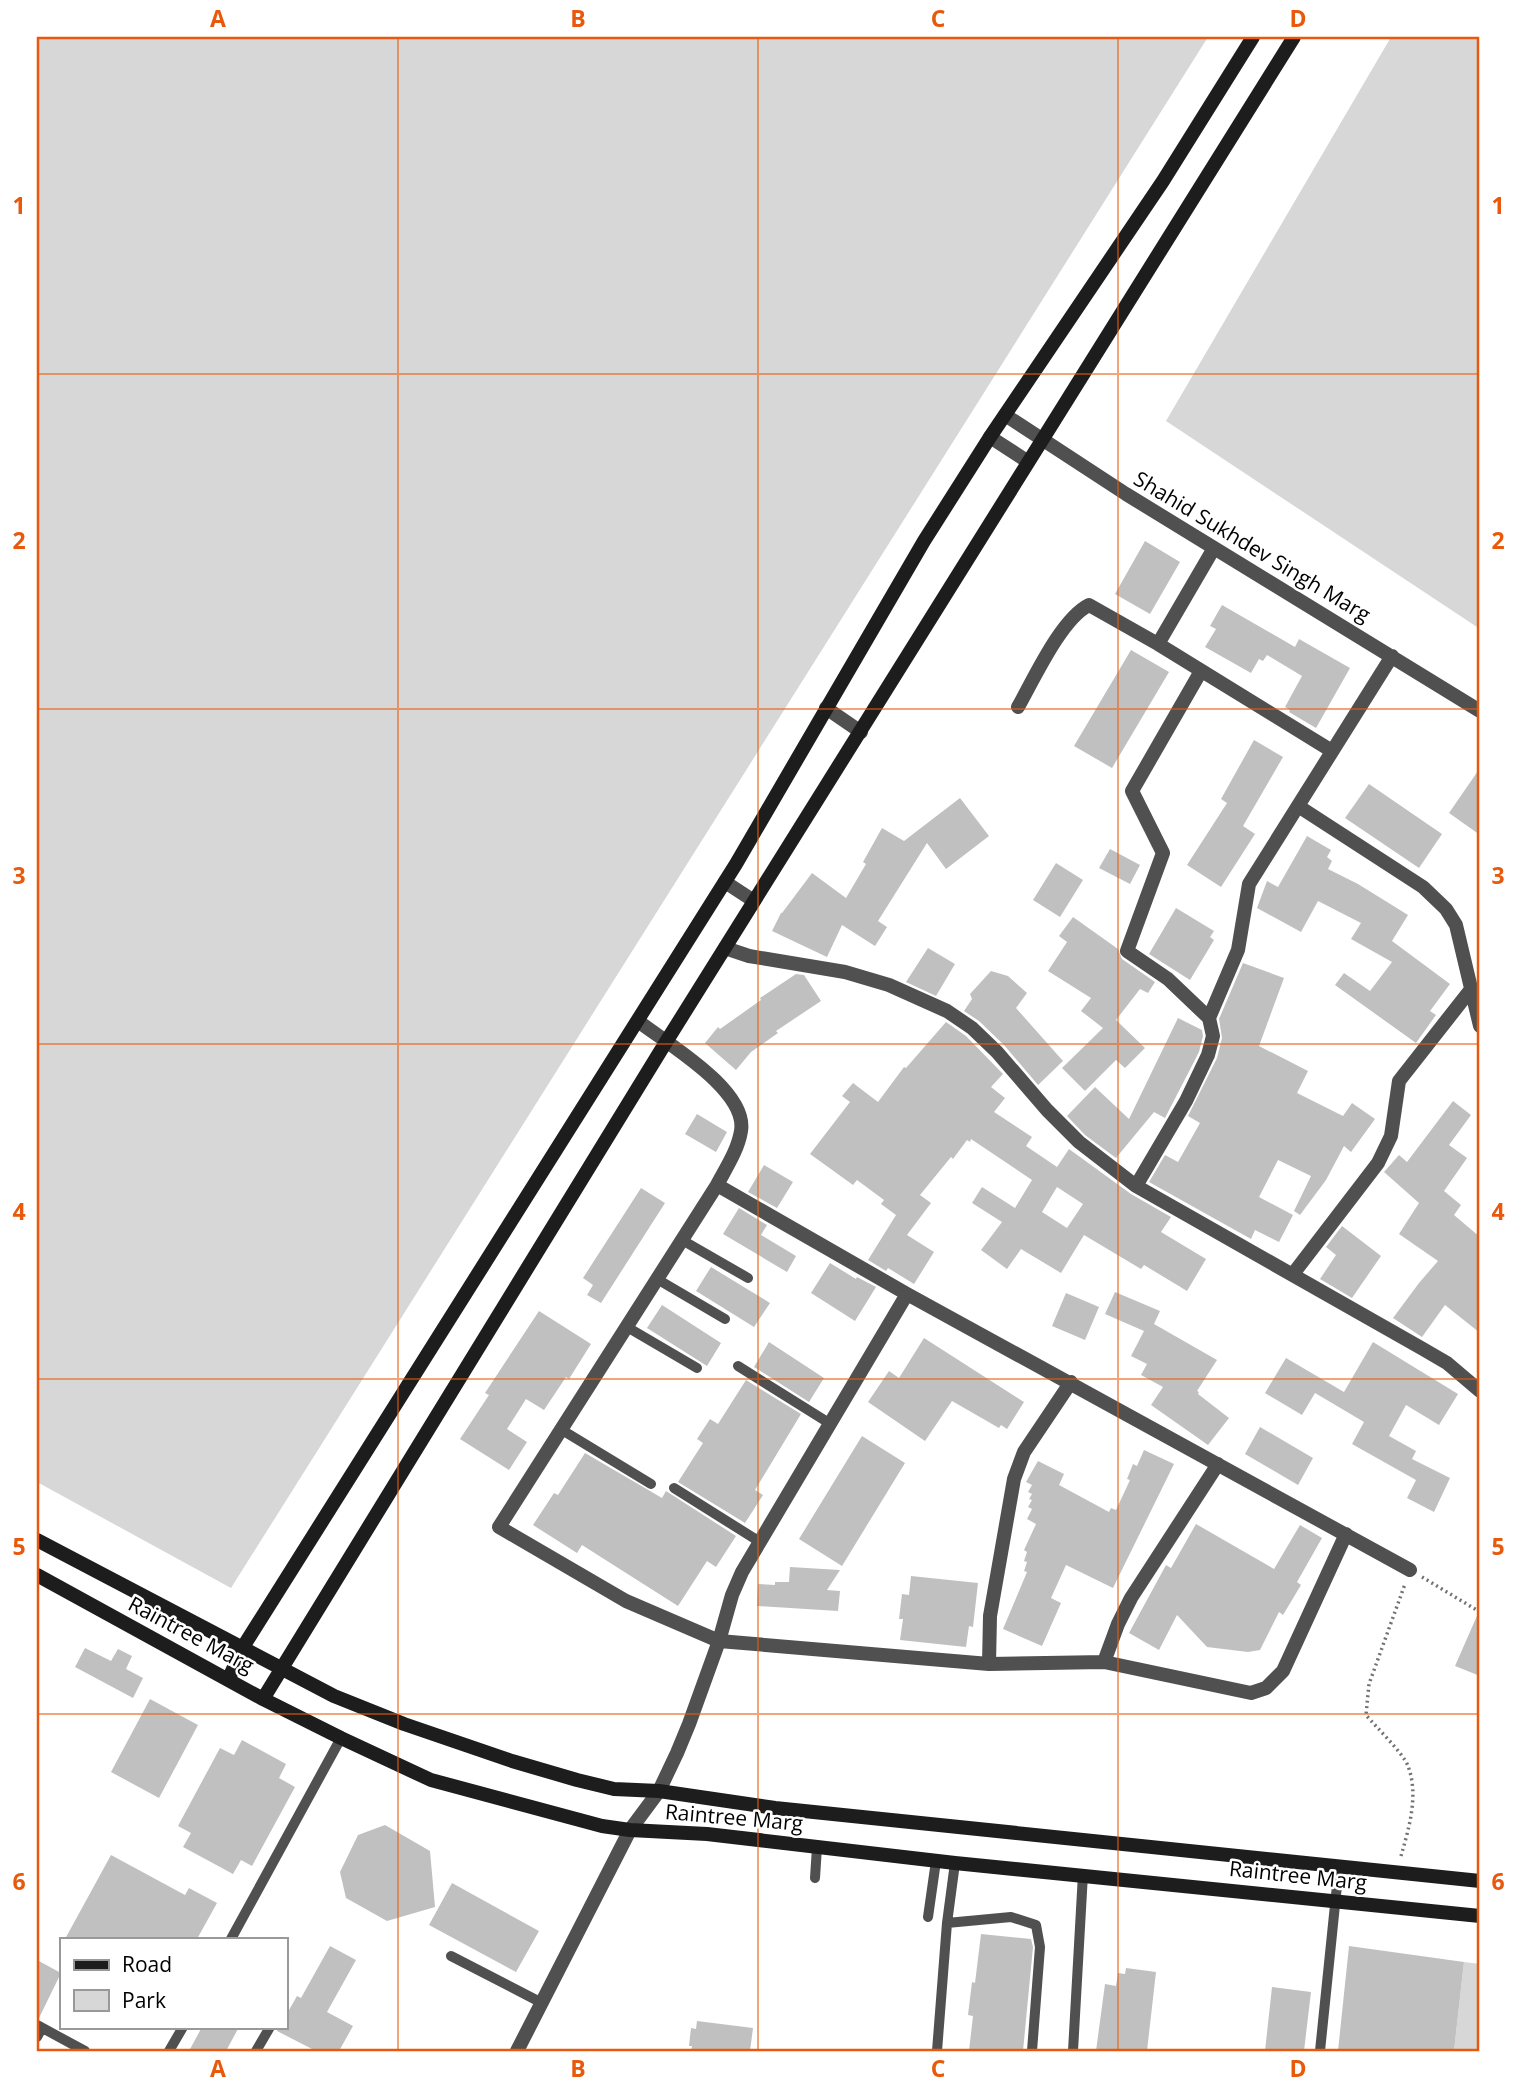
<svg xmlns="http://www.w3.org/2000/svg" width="1517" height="2088" font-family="'Open Sans',sans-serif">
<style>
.green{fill:#d7d7d7}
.building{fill:#c0c0c0;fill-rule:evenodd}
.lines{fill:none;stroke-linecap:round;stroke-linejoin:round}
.path{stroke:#727272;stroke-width:3.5;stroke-dasharray:2 3.5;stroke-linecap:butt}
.service{stroke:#505050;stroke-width:10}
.minor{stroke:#505050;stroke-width:14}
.tertiary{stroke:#505050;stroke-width:14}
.secondary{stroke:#1d1d1d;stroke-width:14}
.grid{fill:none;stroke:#e8590c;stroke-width:2;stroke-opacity:0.55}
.labels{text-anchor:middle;stroke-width:5;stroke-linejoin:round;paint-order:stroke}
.street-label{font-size:21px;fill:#000;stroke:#fff}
.neatline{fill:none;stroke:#e8590c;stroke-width:2.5}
.grid-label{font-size:23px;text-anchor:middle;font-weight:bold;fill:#e8590c}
</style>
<rect width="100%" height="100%" fill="#fff"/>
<!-- green -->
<path class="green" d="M37,37h1171l-977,1551 -194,-106z
M1391,37h89v592l-314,-208z
M1464,1962l16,2v87h-26z"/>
<!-- building -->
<path class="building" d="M1145,541l35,21 -30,52 -35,-20z
M1222,605l73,42 4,-8 51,29 -34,60 -27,-16 1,-2 -5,-3 17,-31 -35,-21 -4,6 -4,-2 -8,14 -46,-26 11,-18 -6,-3z
M1131,650l38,22 -57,96 -38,-22z
M1254,740l29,17 -40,69 12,8 -34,53 -34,-22 40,-62 -6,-4z
M1480,768v67l-31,-22z
M1369,784l73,50 -23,34 -74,-50z
M960,798l29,38 -43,33 -19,-26 -49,78 9,6 -12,19 -33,-21 -15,32 -55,-26 9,-18h1l30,-40 34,25 20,-34 -3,-2 19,-34 22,13z
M1307,836l24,14 -4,7 5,4 -4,8 30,15 50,31 -16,26 58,43 -20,27 6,4 -20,28 -81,-58 9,-12 26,18 22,-29 -41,-23 10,-16 -43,-22 -17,31 -44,-24 10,-27 11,6z
M1110,849l30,16 -10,19 -31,-16z
M1056,863l27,17 -23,37 -27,-17z
M1176,908l38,23 -4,6 4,3 -24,40 -41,-26z
M1073,917l45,32 4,10 33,23 -7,11 -8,-4 -24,31 29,28 -20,20 -9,-8 -31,31 -23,-23 41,-40 -22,-17 10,-13 -43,-27 19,-29 -8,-6z
M928,948l27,16 -19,32 -30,-14z
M1243,963l41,15 -25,68 49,25 -11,22 46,23 9,-13 23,16 -24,33 -7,-6 -18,34 -26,35 -6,-4 17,-35 -33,-16 -19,37 34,18 -14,27 -24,-12 -4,9 -102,-57 16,-27 13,7 22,-39 -12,-7 29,-58 5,-20 -3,-19z
M991,971l17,5 19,17 -11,15 47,53 -25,24 -34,-40 -25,-24 -15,-10 8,-12 -2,-5z
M796,974l8,1 17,26 -45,30 2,2 -27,19 -15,18 -31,-27 13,-16 2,2 41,-29 -1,-2z
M1178,1018l24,12 1,6 -4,16 -34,66 -11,-6 -38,46 -31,-23 -18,-19 28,-29 34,32z
M946,1022l20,14 37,38 -12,13 14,11 -11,14 38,25 -6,9 31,21 12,-18 62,45 40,23 -10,15 45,27 -19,32 -43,-26 -3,4 -57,-34 -23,38 -40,-24 -14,20 -26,-19 21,-28 -30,-19 10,-16 33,21 17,-28 -61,-41 -1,3 -3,-2 -14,19 -2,-2 -31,38 11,8 -24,32 27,17 -20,32 -26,-16 -2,3 -18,-11 28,-45 -15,-11 3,-4 -27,-20 -4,5 -43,-31 40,-52 -8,-6 11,-13 25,19 26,-35 2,1zM1057,1187l26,17 -16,24 -25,-16z
M1453,1101l18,14 -22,30 18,13 -23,33 17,14 -7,10 26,22v96l-35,-28 -23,32 -29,-19 26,-35 19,-22 -39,-27 20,-31 -35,-31 15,-17 8,7z
M697,1114l30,18 -11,20 -31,-18z
M764,1165l29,17 -16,26 -29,-16z
M641,1188l24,15 -64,100 -14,-8 6,-10 -10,-7z
M739,1208l28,17 -6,10 35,21 -9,16 -64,-38z
M1342,1226l39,30 -29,42 -32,-19 16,-24 -10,-8z
M830,1263l26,16 1,-2 19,10 -21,34 -44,-28z
M711,1267l59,36 -16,24 -58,-36z
M1115,1292l45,19 -6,13 63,36 -20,31 2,1 -1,2 31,24 -21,27 -57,-40 12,-18 -22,-12 6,-11 -16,-8 13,-25 -39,-17z
M1066,1293l33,14 -14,33 -33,-14z
M662,1305l59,38 -14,23 -60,-38z
M539,1311l52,33 -22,35 -3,-2 -22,33 -18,-11 -19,30 20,13 -18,28 -49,-31 29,-44 -4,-2z
M924,1338l100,64 -17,27 -6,-4 -2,3 -47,-27 -27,40 -57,-39 21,-31 10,7z
M769,1342l55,36 -15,24 -55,-35z
M1373,1342l85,52 -19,31 -33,-20 -17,31 27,15 -4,8 38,19 -16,34 -27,-14 9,-18 -64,-36 12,-22 -49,-29 -13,22 -37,-22 21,-35 58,34z
M746,1380l55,34 -46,76 8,5 -18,28 -67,-41 25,-39 -6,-4 13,-20 8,5z
M1260,1427l53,31 -15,27 -53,-31z
M862,1436l43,27 -63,103 -43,-27z
M1144,1450l30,14 -61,124 -47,-23 -15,33 10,5 -19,43 -39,-17 24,-57 -3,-1 3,-9 -3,-1 3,-9 -3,-2 12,-26 -9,-5 5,-10 -4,-2 4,-7 -3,-1 3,-5 -4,-2 4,-7 -6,-3 12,-21 26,13 -5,11 50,27 2,-4 5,2 14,-30 -3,-1 6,-15 4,2z
M585,1453l77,45 4,-7 70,45 -20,31 -9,-6 -29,45 -96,-61 -5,8 -44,-28 21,-32 4,2z
M1196,1524l78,45 26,-44 22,13 -25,44 4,3 -18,30 -4,-3 -19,38 -12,2 -41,-5 -30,-32 -18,35 -30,-17 37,-68 5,3z
M790,1567l50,3 -13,20 13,1 -2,20 -81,-5 1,-22 17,1v-3h14z
M911,1576l67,7 -5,44 -4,-1 -3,21 -66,-7 3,-21h-4l3,-25 7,1z
M1480,1609v67l-25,-10z
M85,1648l26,13 7,-12 14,7 -6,13 17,9 -10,20 -58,-31z
M150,1699l48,26 -39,73 -48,-26z
M242,1740l44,24 -7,14 16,9 -43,79 -11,-6 -8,14 -50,-27 8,-14 -13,-7 42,-78 14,7z
M385,1825l45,26 5,56 -48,14 -41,-23 -6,-26 18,-37z
M111,1855l74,40 4,-7 28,15 -20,36h-132z
M452,1883l87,48 -23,41 -87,-47z
M981,1934l50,5 2,8 -10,104h-54l4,-35 -5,-1 4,-33 3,1z
M330,1946l26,14 -29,52 26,14 -14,25h-23l-39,-20 3,-4h5v-10l12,-21 4,2z
M1349,1946l115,16 -10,89h-116z
M37,1960l24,13 -22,45h-2z
M1126,1968l30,4 -9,79h-51l9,-67 11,2 2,-13 7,1z
M1272,1987l39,5 -7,59h-39z
M697,2021l56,7 -3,23h-59l1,-5h-3l2,-18 5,1z
M202,2027h37l-13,24h-37z"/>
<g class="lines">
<!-- path -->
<path class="path" d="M1422,1577l58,35
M1401,1856c8,-28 18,-61 7,-90 -5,-13 -32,-39 -42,-51l3,-31 36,-100"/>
<!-- service -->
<path class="service" d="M682,1240l66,38
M657,1279l68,40
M627,1327l70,41
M738,1366l91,57
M562,1430l89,54
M674,1488l86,54
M815,1878l2,-31
M928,1917l8,-56
M947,1923l64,-6 25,8 4,22 -8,104
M231,1939l110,-201
M451,1956l91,47
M37,2025l48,26
M37,2037l5,-9
M169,2051l14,-24
M256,2051l14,-24
M937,2051l10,-128 8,-60
M1073,2051l10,-177
M1320,2051l19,-185"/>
<!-- minor -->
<path class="minor" d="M1005,415l121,79 354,217
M1158,644l56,-96
M1018,707c16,-28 43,-88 71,-102l69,39 174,107
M1298,806l125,81 23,22 10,16 24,101
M725,948l24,8 96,16 44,13 58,26 25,17 25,24 50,58 32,32 57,44 287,163 24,14 33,28
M1209,1018l29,-68 11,-66 143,-228
M638,1021c28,22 110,69 103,110 -3,19 -15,37 -24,54l-218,342 127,74 93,40 270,23 115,-2 147,31 15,-5 17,-17 63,-137
M717,1185l190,109 503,276
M1136,1186l50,-85 22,-46 5,-19 -4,-18 -41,-39 -41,-28 36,-98 -31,-62 69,-120
M1293,1274l85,-111 13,-27 8,-55 73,-93
M1104,1662l14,-38 13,-26 87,-134
M989,1664l1,-48 24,-137 10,-27 47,-70
M517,2051l113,-221 29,-39 18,-38 12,-29 30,-83 13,-46 10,-23 165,-278"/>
<!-- tertiary -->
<path class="tertiary" d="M990,437l37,24
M826,708l35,24
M725,882l29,19"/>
<!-- secondary -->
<path class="secondary" d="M37,1540l297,156 70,28 108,37 65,19 37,9 45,2 116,17 705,73
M37,1575l226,124 78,39 90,42 171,46 28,4 77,4 248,29 525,53
M229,1678l14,-31 493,-783 188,-323 66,-104 173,-256 90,-144
M263,1699l403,-657 628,-1005"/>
</g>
<!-- grid -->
<path class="grid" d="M398,37v2014M758,37v2014M1118,37v2014M37,374h1443M37,709h1443M37,1044h1443M37,1379h1443M37,1714h1443"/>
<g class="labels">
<!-- street labels -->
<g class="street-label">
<text transform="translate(1252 547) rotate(31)" y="7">Shahid Sukhdev Singh Marg</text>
<text transform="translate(191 1635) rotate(28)" y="7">Raintree Marg</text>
<text transform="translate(734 1818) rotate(5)" y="7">Raintree Marg</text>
<text transform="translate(1298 1876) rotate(6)" y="7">Raintree Marg</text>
</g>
</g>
<!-- border -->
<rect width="1517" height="2088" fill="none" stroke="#ffffff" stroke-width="77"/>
<!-- legend -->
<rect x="60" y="1938" width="228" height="91" fill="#ffffff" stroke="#999999" stroke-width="2"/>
<rect x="74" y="1960" width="35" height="10" fill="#1d1d1d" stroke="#999999" stroke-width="2"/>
<text x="122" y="1972" font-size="21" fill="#000000">Road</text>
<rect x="74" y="1990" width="35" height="21" fill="#d7d7d7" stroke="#999999" stroke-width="2"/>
<text x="122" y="2008" font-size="21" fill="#000000">Park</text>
<rect x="38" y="38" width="1440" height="2012" class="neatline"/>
<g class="grid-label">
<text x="218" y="27">A</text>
<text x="578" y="27">B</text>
<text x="938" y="27">C</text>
<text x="1298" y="27">D</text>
<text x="19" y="214">1</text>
<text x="1498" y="214">1</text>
<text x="19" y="549">2</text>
<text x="1498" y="549">2</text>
<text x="19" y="884">3</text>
<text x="1498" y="884">3</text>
<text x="19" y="1220">4</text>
<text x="1498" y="1220">4</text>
<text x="19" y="1555">5</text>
<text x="1498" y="1555">5</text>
<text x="19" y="1890">6</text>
<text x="1498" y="1890">6</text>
<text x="218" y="2077">A</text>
<text x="578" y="2077">B</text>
<text x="938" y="2077">C</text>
<text x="1298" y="2077">D</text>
</g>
</svg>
